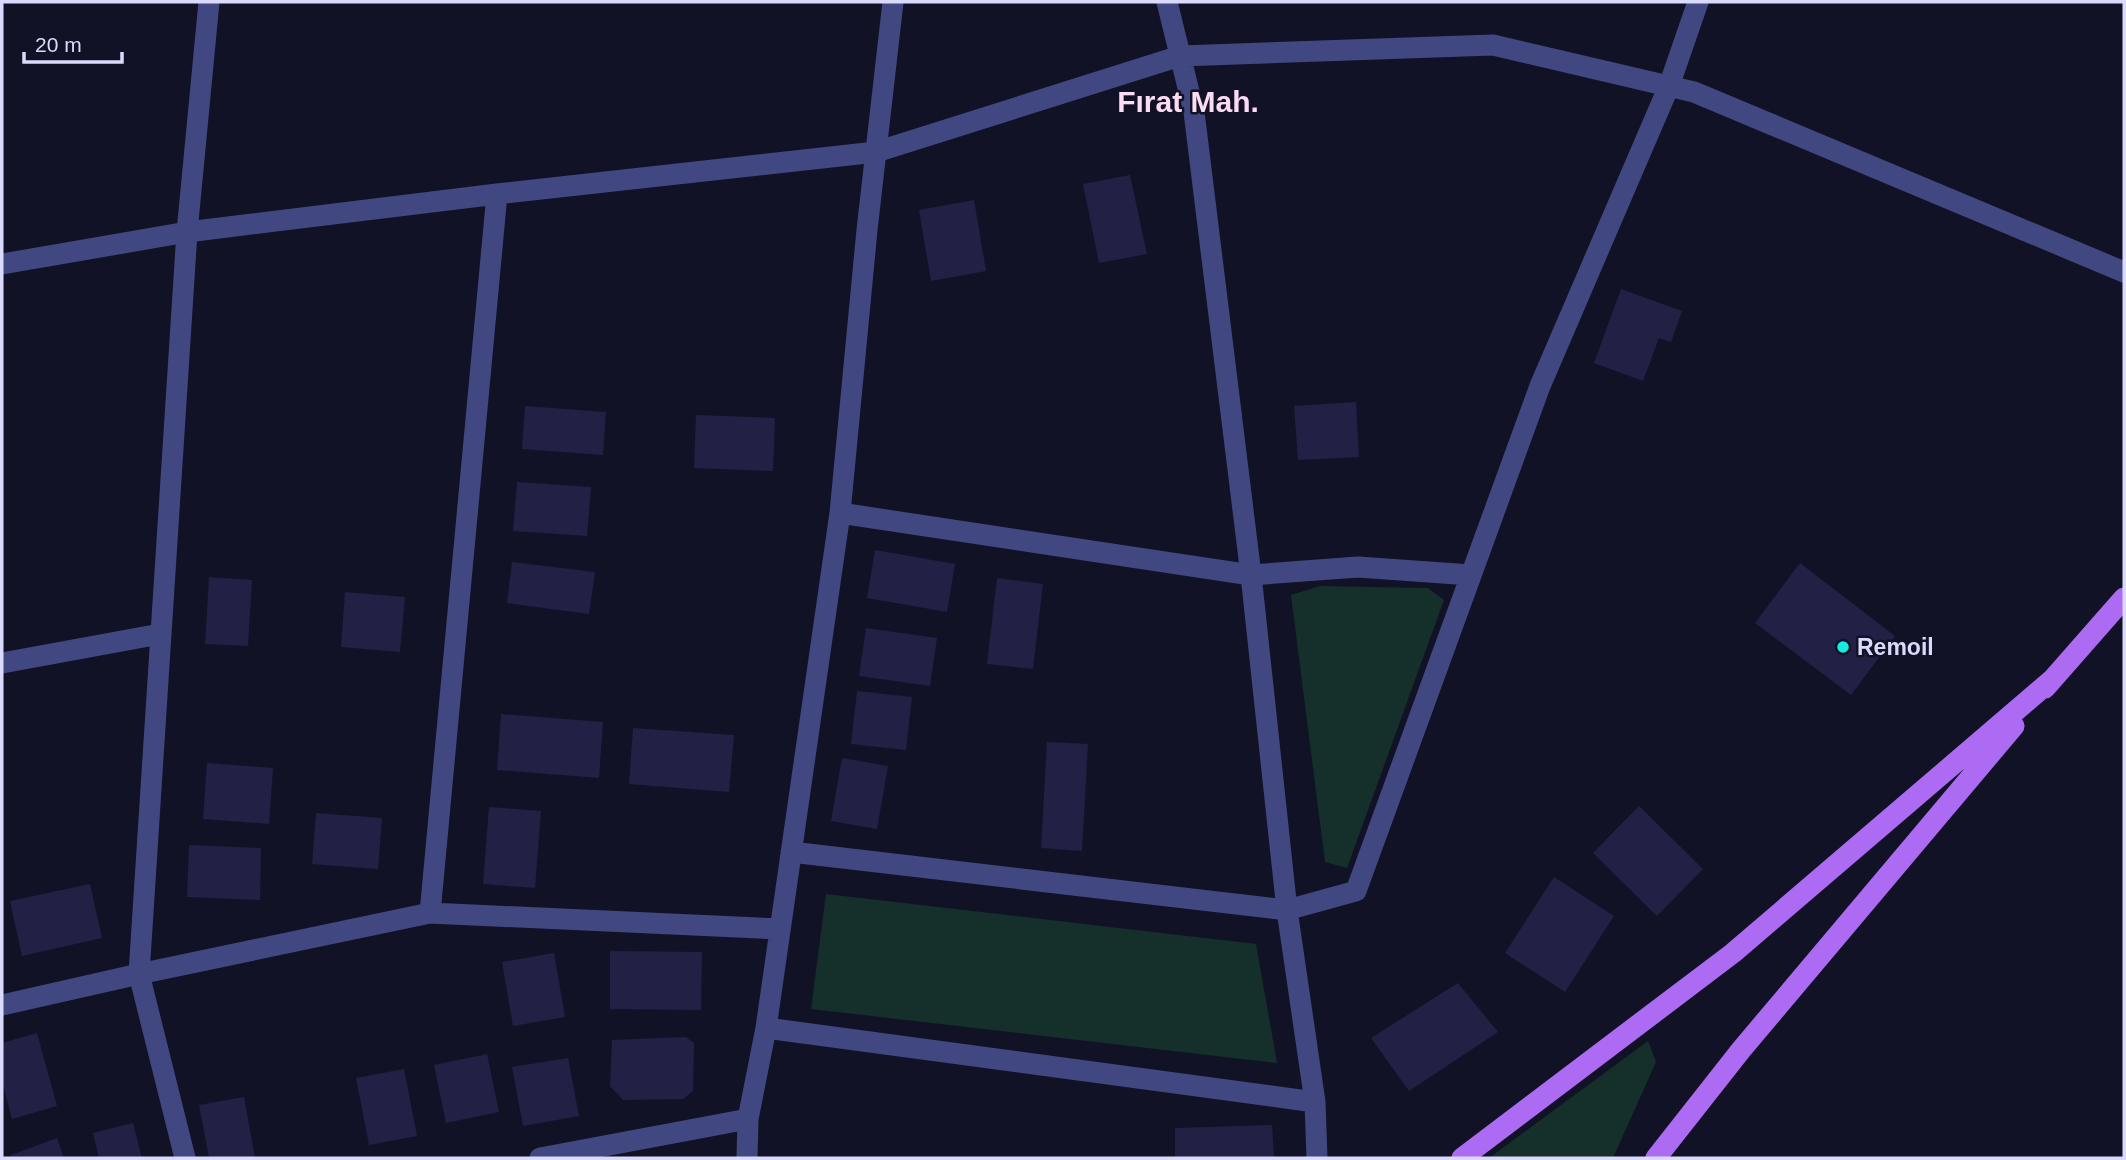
<svg xmlns="http://www.w3.org/2000/svg" width="2126" height="1160" font-family="Arial,sans-serif">
<style>
.green{fill:#152f2b}
.building{fill:#222045}
.lines{fill:none;stroke-linecap:round;stroke-linejoin:round}
.minor{stroke:#414881;stroke-width:21}
.major{stroke:#ac6bf2;stroke-width:21}
.poi-dot{fill:#18eae1;stroke:#121226;stroke-width:2.5}
.labels{text-anchor:middle;stroke-width:5;stroke-linejoin:round;paint-order:stroke}
.poi-label{font-size:23px;font-weight:bold;fill:#dadbfc;stroke:#121226;text-anchor:start}
.district-label{font-size:30px;font-weight:bold;fill:#fcdcf5;stroke:#121226}
</style>
<rect width="100%" height="100%" fill="#121226"/>
<!-- green -->
<path class="green" d="M1320,586l108,2 16,12 -97,268 -22,-6 -34,-267z
M826,894l430,50 21,119 -466,-54z
M1648,1041l8,21 -43,96h-124z"/>
<!-- building -->
<path class="building" d="M1130,175l17,79 -48,9 -16,-79z
M974,200l12,71 -55,10 -12,-71z
M1621,289l61,22 -11,31 -12,-4 -16,43 -49,-18z
M1356,402l3,55 -61,3 -4,-54z
M525,406l81,6 -3,43 -81,-6z
M696,415l79,3 -2,53 -79,-3z
M517,482l74,5 -4,49 -74,-5z
M875,550l80,14 -8,48 -80,-14z
M512,562l83,10 -6,42 -82,-11z
M1800,563l95,73 -44,59 -96,-72z
M209,577l43,3 -4,66 -43,-2z
M997,578l46,6 -10,85 -46,-5z
M345,592l60,5 -5,55 -59,-5z
M866,628l71,10 -7,48 -71,-10z
M857,691l55,6 -6,53 -55,-6z
M501,714l102,8 -4,56 -102,-8z
M633,728l101,7 -5,57 -100,-8z
M1047,742l41,2 -6,107 -41,-3z
M842,758l46,8 -11,63 -46,-8z
M207,763l66,5 -4,56 -66,-5z
M1639,806l64,63 -46,47 -64,-63z
M489,807l52,4 -6,77 -52,-4z
M316,813l66,5 -4,51 -66,-5z
M189,845l72,3 -1,52 -73,-3z
M1554,877l60,39 -49,76 -60,-39z
M90,884l12,54 -80,18 -12,-55z
M610,951l92,1 -1,58 -91,-1z
M554,953l11,64 -52,9 -11,-64z
M1458,983l40,49 -89,59 -38,-53z
M37,1033l20,73 -45,13 -10,-38v-38z
M686,1037l8,6 -1,48 -10,8 -60,1 -13,-14 2,-46z
M487,1054l12,58 -53,11 -12,-58z
M568,1058l11,58 -56,10 -11,-59z
M404,1069l13,67 -48,9 -13,-67z
M244,1097l11,61h-46l-10,-53z
M133,1123l9,35h-43l-6,-25z
M1272,1125l2,33h-99v-30z
M57,1138l7,20h-52l-1,-3z"/>
<g class="lines">
<!-- minor -->
<path class="minor" d="M1167,2l27,110 57,463 36,335 28,192 2,56
M2,264l185,-32 310,-38 379,-42 304,-96 313,-11 201,47 430,180
M840,513l411,62 107,-8 113,8
M2,663l158,-29
M791,852l496,58 69,-19 184,-505 129,-300 29,-84
M430,913l67,-719
M2,1005l137,-31 291,-61 349,16
M766,1028l549,74
M185,1158l-46,-184 48,-742 22,-230
M540,1158l208,-39
M747,1158l1,-39 18,-91 74,-515 27,-283 26,-228"/>
<!-- major -->
<path class="major" d="M2045,688l79,-90
M1462,1158l271,-205 321,-275
M1656,1158l85,-108 273,-324"/>
</g>
<!-- markers -->
<circle class="poi-dot" cx="1843" cy="647" r="7"/>
<g class="labels">
<!-- poi labels -->
<g class="poi-label">
<text x="1857" y="655">Remoil</text>
</g>
<!-- district labels -->
<g class="district-label">
<text x="1188" y="112">Fırat Mah.</text>
</g>
</g>
<!-- border -->
<rect width="2126" height="1160" fill="none" stroke="#dadbfc" stroke-width="7"/>
<!-- scale -->
<path d="M24 52v10h98v-10" fill="none" stroke="#dadbfc" stroke-width="3.5"/>
<text x="35" y="52" font-size="21" fill="#dadbfc" stroke="#121226" stroke-width="5" paint-order="stroke">20 m</text>
</svg>
